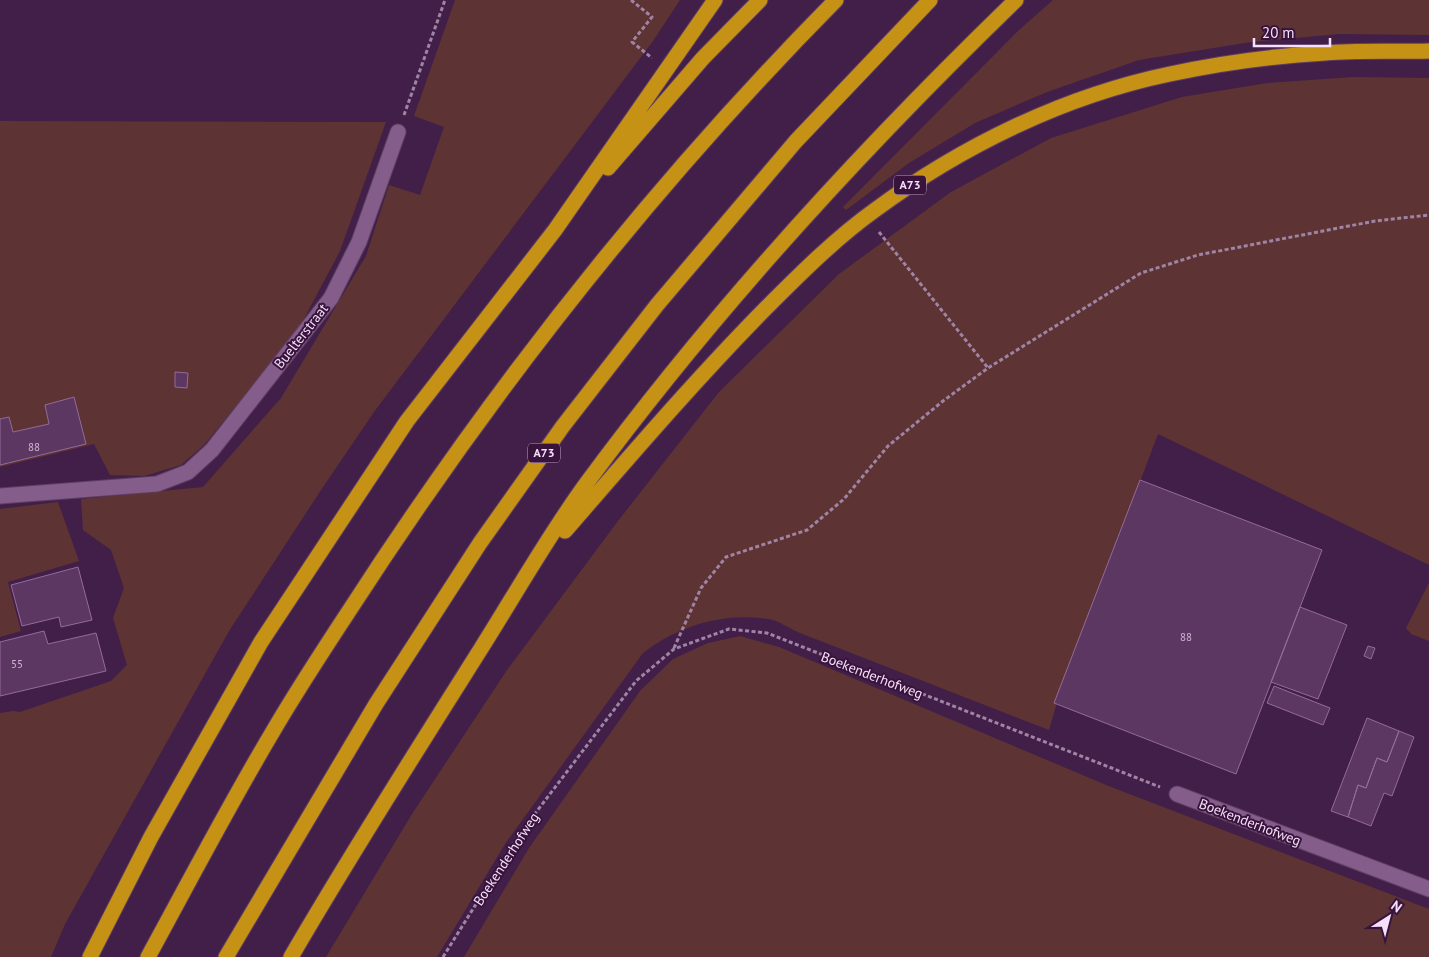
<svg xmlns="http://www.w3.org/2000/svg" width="1429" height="957" font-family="'PT Sans',sans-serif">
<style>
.green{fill:#5d3433}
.building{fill:#5c3762;stroke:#946b9a}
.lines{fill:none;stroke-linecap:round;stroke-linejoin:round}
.minor-casing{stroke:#5e3e62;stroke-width:17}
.motorway-casing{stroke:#5e3e62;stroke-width:17}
.path{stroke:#a084a5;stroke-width:3;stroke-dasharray:4 2.5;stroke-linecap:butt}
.minor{stroke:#845d8a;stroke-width:15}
.motorway{stroke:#c69216;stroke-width:15}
.labels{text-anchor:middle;stroke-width:4;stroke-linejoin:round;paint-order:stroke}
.number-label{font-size:11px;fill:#d0b5d3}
.shield{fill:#38143d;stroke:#bda2c1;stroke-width:1}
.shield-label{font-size:12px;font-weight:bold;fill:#f6dff9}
.street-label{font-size:14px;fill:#f6dff9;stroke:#38143d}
</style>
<rect width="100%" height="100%" fill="#421f48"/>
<!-- green -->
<path class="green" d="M455,0h225l-27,41 -279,371 -51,75 -94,144 -164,293 -14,33h-51v-244l13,-2 7,1 91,-31 16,-16 -14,-47 11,-30 -13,-38 -28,-20 -2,-31 122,-12 78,-89 85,-142 23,-71 31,10 24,-68 -30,-11z
M1053,0h376v35l-89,-1 -89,8 -112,18 -92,32 -72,31 -66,40 -63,47 -3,-3 176,-177z
M1354,77l75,1v487l-271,-131 -100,265 -9,31 -249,-97c-10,-4 -22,-13 -32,-14 -45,-7 -90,7 -125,34l-138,191 -68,113h-111l86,-143 95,-144 111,-149 101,-129 120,-118 112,-82 100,-54 131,-41 85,-14z
M0,121l386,1 -46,129 -42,79 -94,115 -23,20 -37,11 -34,-1 -16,-31 -94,23z
M58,502l21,59 -71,21 13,49 -21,6v-128z
M1429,583v58l-18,-7 -5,-6z
M740,636l39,11 332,140 318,122v48h-965l65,-109 111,-157 33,-32 35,-16z"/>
<!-- building -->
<path class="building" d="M175,372l13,1 -1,15 -12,-1z
M74,397l12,47 -86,21v-46l9,-2 4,15 36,-8 -4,-19z
M1140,480l182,70 -86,224 -182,-71z
M78,567l14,53 -31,7 -2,-10 -37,9 -11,-41z
M1300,607l47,18 -29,74 -47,-17z
M44,631l4,13 48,-11 10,38 -106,25v-54z
M1368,646l7,2 -4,11 -7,-3z
M1274,686l56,22 -7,17 -56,-22z
M1367,718l32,13 -12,31 -10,-4 -11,30 -8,-3 -10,32 -17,-6z
M1399,731l15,6 -22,59 -8,-3 -13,33 -23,-9 10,-32 8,3 11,-30 10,4z"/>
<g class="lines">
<defs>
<path id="minor" d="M0,496l157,-12 31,-12 24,-22 119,-152 28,-56 39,-110
M1177,794l252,95"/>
<path id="motorway" d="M608,168l95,-110 57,-58
M565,531c66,-76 131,-152 202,-224 34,-34 69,-69 108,-97 87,-64 189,-114 295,-136 51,-11 103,-18 155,-21 34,-3 69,-1 104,-2
M90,957l61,-120 110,-195 146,-221 148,-191 160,-230
M148,957c41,-75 80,-150 124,-224 25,-43 52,-84 79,-125 141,-218 302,-423 485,-608
M226,957l150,-253 104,-161 83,-117 94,-121 139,-164 134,-141
M291,957c61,-105 126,-207 191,-310 34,-54 66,-111 104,-163 128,-174 275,-334 430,-484"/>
</defs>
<!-- minor casing -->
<use href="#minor" class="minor-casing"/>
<!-- motorway casing -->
<use href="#motorway" class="motorway-casing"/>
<!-- path -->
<path class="path" d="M631,0l21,17 -20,25 20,16
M404,115l41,-115
M879,232l109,136
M674,648l27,-60 25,-31 81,-27 37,-31 44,-53 55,-45 45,-33 153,-95 57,-18 177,-34 54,-6
M443,957l78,-125 115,-151 38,-32 55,-20 38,4 393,154"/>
<!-- minor -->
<use href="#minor" class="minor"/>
<!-- motorway -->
<use href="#motorway" class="motorway"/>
</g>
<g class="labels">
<!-- number labels -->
<g class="number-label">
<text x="34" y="451">88</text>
<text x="1186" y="641">88</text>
<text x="17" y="668">55</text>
</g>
<!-- shield labels -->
<g class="shield">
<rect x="894" y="175.5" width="32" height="19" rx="4"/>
<rect x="528" y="443.5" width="32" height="19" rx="4"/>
</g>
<g class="shield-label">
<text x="910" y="189">A73</text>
<text x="544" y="457">A73</text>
</g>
<!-- street labels -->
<g class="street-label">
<text transform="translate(301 336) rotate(-52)" y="5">Buelterstraat</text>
<text transform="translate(872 675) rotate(21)" y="5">Boekenderhofweg</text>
<text transform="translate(1250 822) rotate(21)" y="5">Boekenderhofweg</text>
<text transform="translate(506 859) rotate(-57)" y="5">Boekenderhofweg</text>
</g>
</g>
<!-- north arrow -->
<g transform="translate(1389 917) rotate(36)" stroke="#38143d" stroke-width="4" paint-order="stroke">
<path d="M0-4L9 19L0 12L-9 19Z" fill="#f6dff9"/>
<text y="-8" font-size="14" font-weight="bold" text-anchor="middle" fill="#f6dff9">N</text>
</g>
<!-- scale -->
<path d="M1254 38v8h76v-8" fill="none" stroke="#f6dff9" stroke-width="2.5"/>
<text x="1262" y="38" font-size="15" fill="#f6dff9" stroke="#38143d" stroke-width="4" paint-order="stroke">20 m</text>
</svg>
